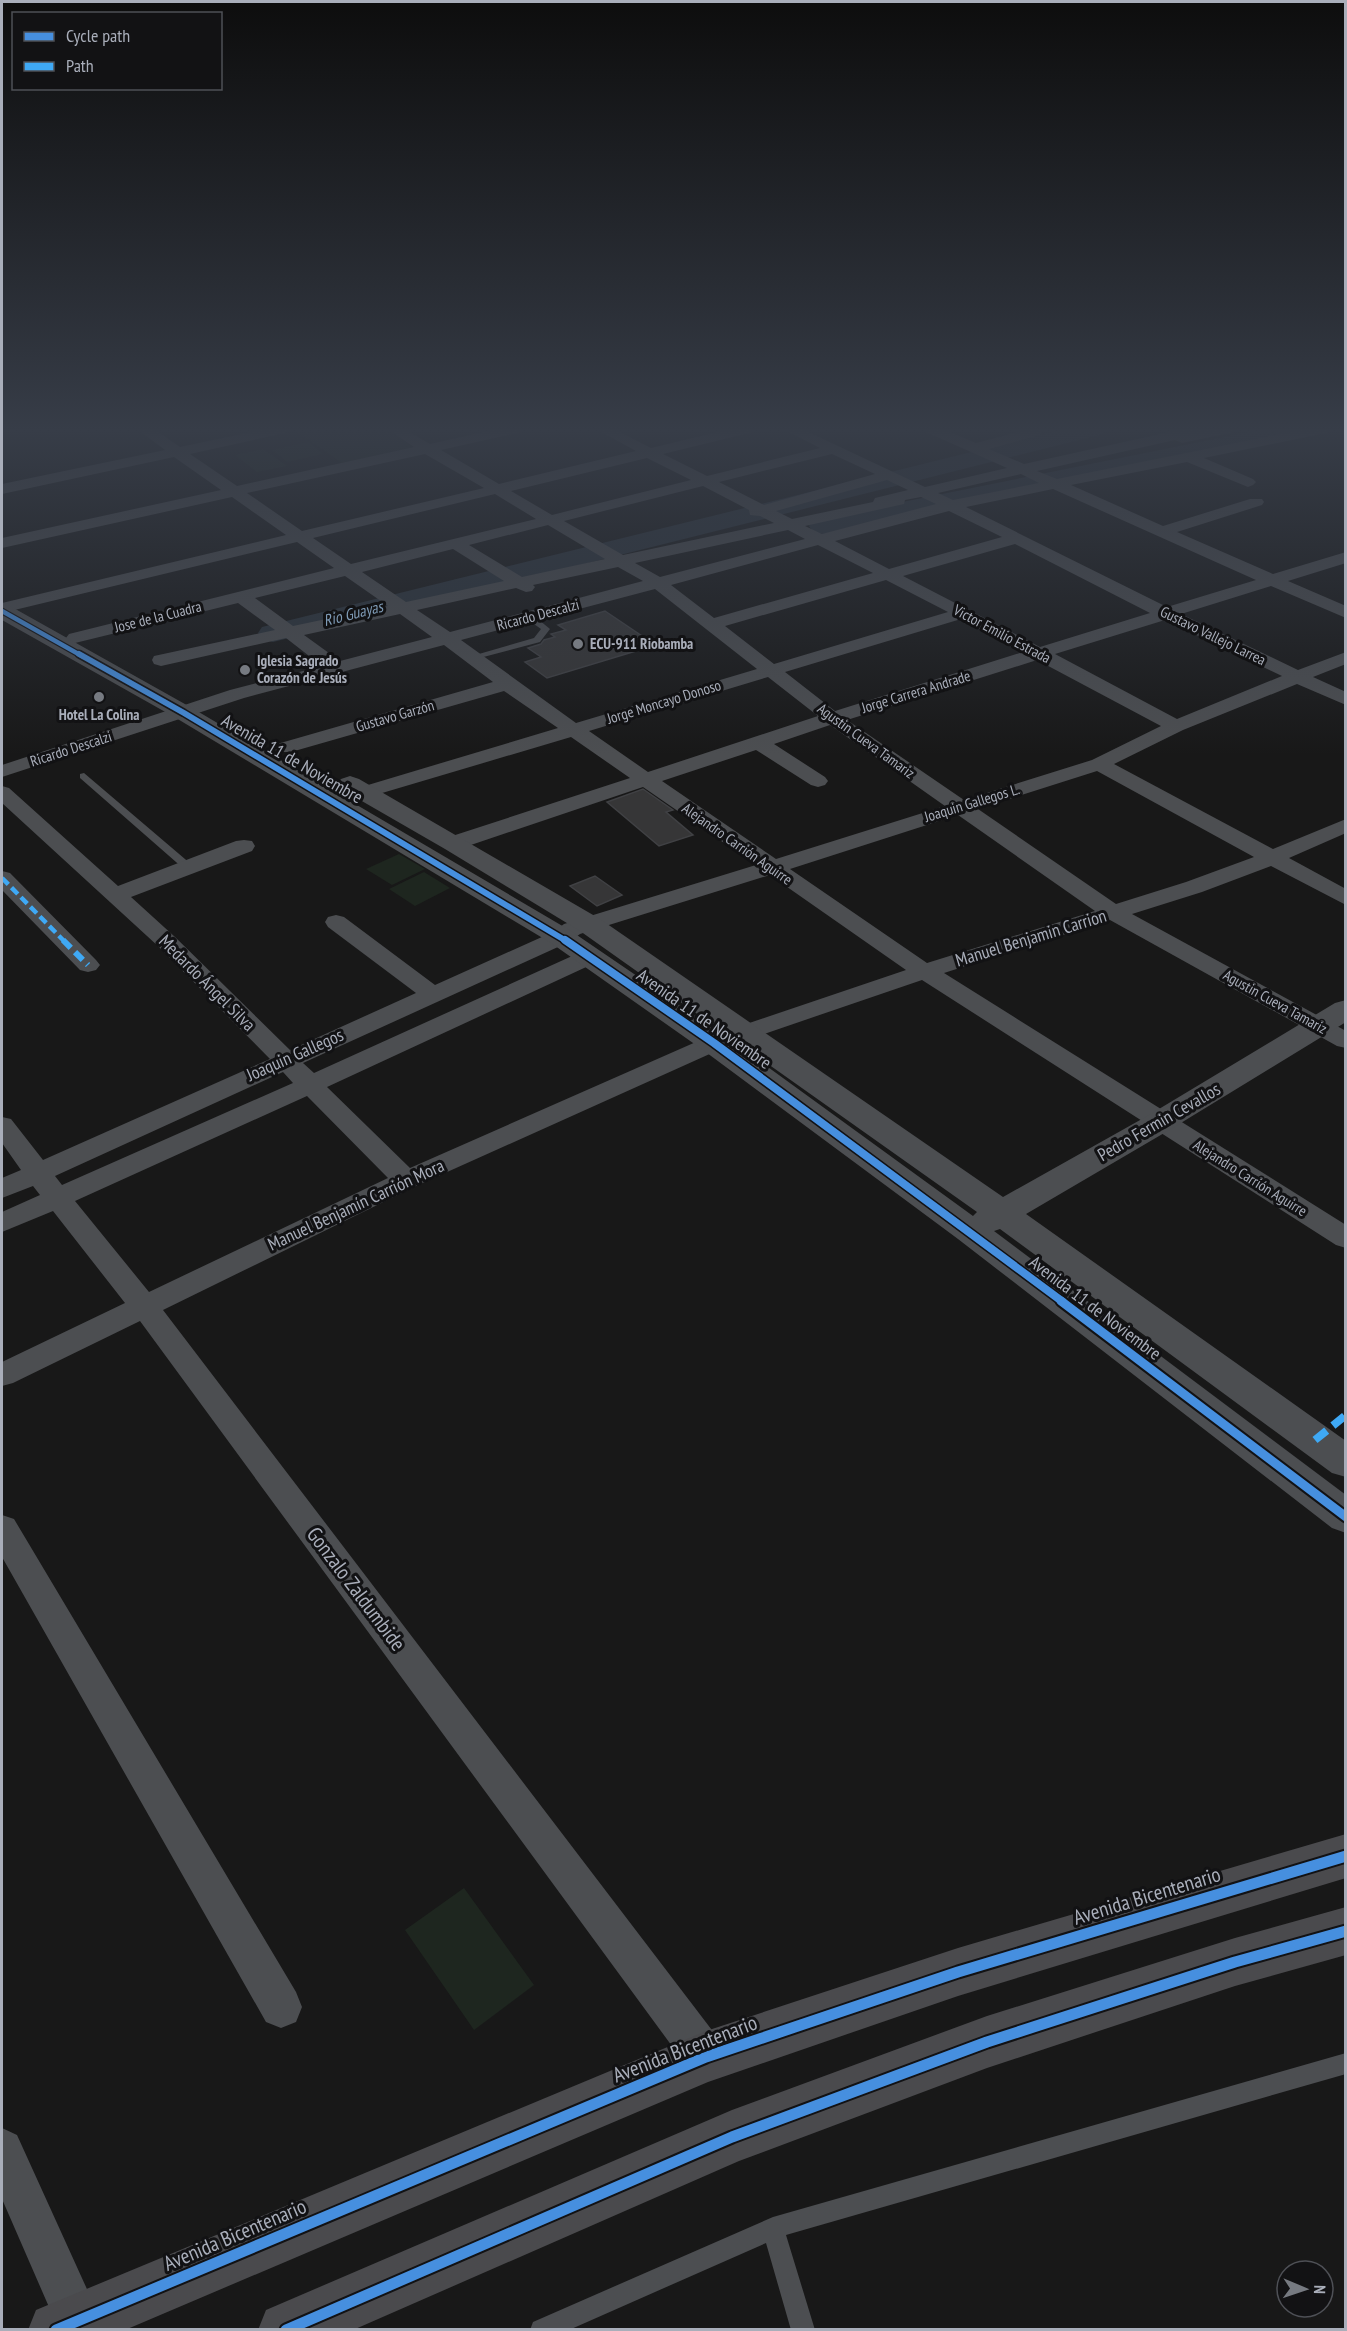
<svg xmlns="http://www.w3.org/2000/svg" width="1347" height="2331" font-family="'PT Sans Narrow',sans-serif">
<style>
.green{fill:#1e261f}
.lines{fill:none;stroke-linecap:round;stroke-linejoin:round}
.river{fill:#2b333b;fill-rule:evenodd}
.building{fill:#363637;stroke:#404144;stroke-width:1.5}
.service{fill:#4c4e51;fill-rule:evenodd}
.minor{fill:#4c4e51;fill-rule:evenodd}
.tertiary{fill:#4c4e51;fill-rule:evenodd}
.primary{fill:#4a4a4d;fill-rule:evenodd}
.quiet-far2{stroke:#3fa9f5;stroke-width:4.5;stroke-dasharray:9 4.5;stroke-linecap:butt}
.quiet-far1{stroke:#3fa9f5;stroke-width:6;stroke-dasharray:11 6;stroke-linecap:butt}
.quiet{stroke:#3fa9f5;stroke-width:8;stroke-dasharray:15 8;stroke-linecap:butt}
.cycleway-far4-casing{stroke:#121214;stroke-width:7}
.cycleway-far3-casing{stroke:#121214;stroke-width:9}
.cycleway-far2-casing{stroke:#121214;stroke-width:11}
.cycleway-far1-casing{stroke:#121214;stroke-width:13}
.cycleway-casing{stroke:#121214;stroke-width:15}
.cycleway-far4{stroke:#468fdf;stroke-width:4.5}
.cycleway-far3{stroke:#468fdf;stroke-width:6}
.cycleway-far2{stroke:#468fdf;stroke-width:8}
.cycleway-far1{stroke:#468fdf;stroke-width:9}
.cycleway{stroke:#468fdf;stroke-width:11}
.poi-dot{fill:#767a81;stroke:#121214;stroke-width:2}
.labels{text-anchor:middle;stroke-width:6;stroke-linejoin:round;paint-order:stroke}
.far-street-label{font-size:15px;fill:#a9aeba;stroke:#121214}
.far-poi-label{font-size:15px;font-weight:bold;fill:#a9aeba;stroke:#121214;text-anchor:start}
.far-water-label{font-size:16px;font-style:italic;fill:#7f9bb6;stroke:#121214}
.street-label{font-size:18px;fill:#a9aeba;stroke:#121214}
.near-street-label{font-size:21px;fill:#a9aeba;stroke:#121214}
</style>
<rect width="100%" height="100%" fill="#181818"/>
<!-- green -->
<path class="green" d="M304,429h82l27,18 -71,16 -46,-32z
M308,442l15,12 -36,8 -15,-12z
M263,449l24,17 -30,6 -22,-17z
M399,854l26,15 -33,16 -26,-16z
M424,872l26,16 -35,18 -26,-17z
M464,1888l70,97 -60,45 -69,-100z"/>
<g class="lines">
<!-- river -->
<path class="river" d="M1065,429h41l-3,5 -830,208 -11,-3 -4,-6 4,-6z
M1264,429h48l-3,5 -9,2 -477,98 -10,-2 -4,-6 4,-6 10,-2z"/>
</g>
<!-- building -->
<path class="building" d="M605,611l37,25 -20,6 14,9 -89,27 -22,-16 16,-5 -13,-9 13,-4 3,-4 11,-3 -4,-3 15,-4 -8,-5z
M643,789l30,21 -7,2 27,23 -34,11 -52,-44z
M595,876l27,19 -25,11 -27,-20z"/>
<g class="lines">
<!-- service -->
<path class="service" d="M527,615h6l17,14 -10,13 -68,18v-4l62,-18 7,-9 -14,-10z
M84,773l108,92v4h-8l-104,-91v-4z
M1346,2053v21l-560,161 29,95h-24l-25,-87 -197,87h-39l3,-8 240,-105z"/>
<!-- minor -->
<path class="minor" d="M137,429h17l26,18 85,-18h27l-7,4 -95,21 47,32 177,-39 -27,-18h17l26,15 67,-15h26l-2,3 -80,18 58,34 137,-33 -40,-22h18l37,19 79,-19h25l-2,3 -90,22 44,22 113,-28 -37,-19h19l123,58 82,-19 -81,-36 -2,-3h19l33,14 54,-14h10l2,3 -2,3 -51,14 35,15 159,-35h53l-2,3 -52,11 -7,-3 -138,31 20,8 248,-50h28l-7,4 -122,25 49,21 3,3 -3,3 -5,2 -61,-25 -116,23 92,41 87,-27h12l2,3 -2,3 -85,27 96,42 73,-22v11l-58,18 58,25v12l-75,-32 -90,28 117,56 48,-18v12l-33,13 33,15v13l-49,-21 -114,46 -69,34 159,85 73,-30v14l-57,25 57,31v16l-75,-39 -69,26 -70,22 214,117v17l-9,-2 -227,-126 -166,53 402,252v23l-10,-3 -414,-265 -199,68 -307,138 -253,124 558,732 6,15 -6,15 -15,6 -15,-6 -551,-751 -127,62 -11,3v-24l123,-59 -72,-92 -51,21v-20l38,-17 -7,-9 -31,12v-20l19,-8 -19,-27v-26l9,2 32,41 227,-101 -111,-112 -157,-144v-17l7,2 109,98 118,-45 8,-1 8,1 3,5 -3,5 -121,46 44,40 115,113 126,-57 -88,-66 -3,-5 3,-5 8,-2 8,2 91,68 118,-53 11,-8 192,-59 -113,-78 -181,61 -8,1 -8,-1 -3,-5 3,-5 184,-60 -59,-41 -199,59 -7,2 -7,-2 -3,-4 3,-4 200,-60 -54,-37 -213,61h-14l-3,-4 3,-4 216,-62 -49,-37 -200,53 -242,79v-12l228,-75 92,-24 -36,-28 -125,28 -7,-2 -2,-4 2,-4 121,-26 -37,-27 -163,40 -6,-1 -3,-4 3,-4 265,-66 -37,-26 -295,71v-10l284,-68 -54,-38 -230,51v-10l219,-48 -47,-33 -172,37v-10l163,-34zM425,454l59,34 -182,43 -55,-38zM832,454l43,20 -111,31 -45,-23zM647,458l44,22 -139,35 -41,-24zM1021,474l18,9 -86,17 -15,-7zM887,480l21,10 -33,8 -2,4 -81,17 -16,-8zM703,486l46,24 1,5 10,1 14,7 -151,32 -59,-34zM1053,489l203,91 -89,27 -201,-100zM495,494l41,25 -185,45 -38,-26zM921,497l15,7 -114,30 -17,-8 99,-22 1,-4zM949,511l53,26 -113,32 -54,-28zM548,525l57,34 -83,18 -53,-32zM788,530l17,9 -145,38 -25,-14zM1015,544l135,69 -110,34 -137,-71zM818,545l55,28 -159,45 -43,-33zM453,549l51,32 -98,21 -44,-30zM618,567l25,14 -193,51 -33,-22 99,-22 10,4 6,-1 3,-4 -2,-2zM345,576l43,30 -95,20 -38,-28zM886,580l62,32 -174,52 -49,-38zM655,589l102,80 -181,54 -115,-83zM400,614l32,23 -92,24 -36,-26zM961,619l62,33 -188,59 -50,-39zM1165,620l117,56 -105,43 -122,-65zM1037,660l124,66 -69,34 -128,40 -117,-80zM768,677l50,39 -170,56 -59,-41zM830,725l115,81 -169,53 -114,-78 94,-31 55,35 7,2 7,-2 3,-4 -3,-4 -51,-33zM1097,771l157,86 -68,25 -70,22 -138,-95zM958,815l137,96 -168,52 -137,-94zM770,875l136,95 -201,68 -295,130 -83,-81 270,-125 4,-5 -4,-5 -8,-2 -8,2 -267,121 -11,-10 266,-121 11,-8zM283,1072l10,11 -231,102 -7,-9zM307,1096l81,82 -239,114 -74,-91z
M2,871l8,2 86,87 4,5 -4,5 -8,2 -8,-2 -78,-80z
M2,1515l12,4 282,473 6,15 -6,15 -15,6 -15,-6 -264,-465z
M2,2128l15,7 84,185 -4,10h-38l-57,-131z"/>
<!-- tertiary -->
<path class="tertiary" d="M2,605l8,1 182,102 379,223 154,105 248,180 4,-4 -397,-281 -135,-82 -104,-60 -4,-5 4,-5 9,-3 9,3 241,140 403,278 146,-82 186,-112 11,-3v22l-175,107 -145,85 320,227v36l-14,-4 -332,-244 -6,2 352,264v38l-14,-5 -374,-289 -255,-189 -152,-107 -375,-225 -174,-98z"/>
<!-- primary -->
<path class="primary" d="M1346,1834v44l-388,118 -250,86 -583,248h-97l8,-20 670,-279 252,-83z
M1346,1907v48l-111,31 -248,82 -248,93 -386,169h-95l8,-20 466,-200 255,-94 248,-78z"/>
<!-- quiet-far2 -->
<path class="quiet-far2" d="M2,878l63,64"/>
<!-- quiet-far1 -->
<path class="quiet-far1" d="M63,940l25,25"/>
<!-- quiet -->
<path class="quiet" d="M1315,1440l31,-25"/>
<defs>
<path id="cycleway-far4" d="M2,611l80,45"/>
<path id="cycleway-far3" d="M79,654l105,59 384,229"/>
<path id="cycleway-far2" d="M565,940l149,103 349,259"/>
<path id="cycleway-far1" d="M1061,1301l285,216"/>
<path id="cycleway" d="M56,2330l650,-273 252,-85 388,-116
M286,2330l446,-193 255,-95 248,-80 111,-31"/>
</defs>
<!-- cycleway-far4 casing -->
<use href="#cycleway-far4" class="cycleway-far4-casing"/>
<!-- cycleway-far3 casing -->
<use href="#cycleway-far3" class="cycleway-far3-casing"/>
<!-- cycleway-far2 casing -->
<use href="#cycleway-far2" class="cycleway-far2-casing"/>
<!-- cycleway-far1 casing -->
<use href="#cycleway-far1" class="cycleway-far1-casing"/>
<!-- cycleway casing -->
<use href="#cycleway" class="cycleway-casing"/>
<!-- cycleway-far4 -->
<use href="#cycleway-far4" class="cycleway-far4"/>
<!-- cycleway-far3 -->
<use href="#cycleway-far3" class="cycleway-far3"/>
<!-- cycleway-far2 -->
<use href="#cycleway-far2" class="cycleway-far2"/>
<!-- cycleway-far1 -->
<use href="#cycleway-far1" class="cycleway-far1"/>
<!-- cycleway -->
<use href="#cycleway" class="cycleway"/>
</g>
<!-- sky -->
<linearGradient id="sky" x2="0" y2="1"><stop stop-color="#0d0d0d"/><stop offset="0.57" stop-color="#373d48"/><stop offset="1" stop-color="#373d48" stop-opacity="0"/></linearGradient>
<rect width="1347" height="755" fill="url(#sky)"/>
<!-- markers -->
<g class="poi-dot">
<circle cx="578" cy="644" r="6"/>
<circle cx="245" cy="670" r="6"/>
<circle cx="99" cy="697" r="6"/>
</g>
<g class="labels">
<!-- far-street labels -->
<g class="far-street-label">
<text transform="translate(538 615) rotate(-15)" y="5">Ricardo Descalzi</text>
<text transform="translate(158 617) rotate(-14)" y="5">Jose de la Cuadra</text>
<text transform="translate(1002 634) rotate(28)" y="5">Victor Emilio Estrada</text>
<text transform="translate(1213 636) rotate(26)" y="5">Gustavo Vallejo Larrea</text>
<text transform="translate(916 692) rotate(-17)" y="5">Jorge Carrera Andrade</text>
<text transform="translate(664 702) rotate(-17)" y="5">Jorge Moncayo Donoso</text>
<text transform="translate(395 716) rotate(-16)" y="5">Gustavo Garzón</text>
<text transform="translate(866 741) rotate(36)" y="5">Agustin Cueva Tamariz</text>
<text transform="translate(71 749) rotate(-18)" y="5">Ricardo Descalzi</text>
<text transform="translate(972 803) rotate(-17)" y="5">Joaquin Gallegos L.</text>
<text transform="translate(737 844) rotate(35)" y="5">Alejandro Carrión Aguirre</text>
<text transform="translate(1275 1002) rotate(29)" y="5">Agustin Cueva Tamariz</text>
<text transform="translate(1250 1178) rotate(32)" y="5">Alejandro Carrión Aguirre</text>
</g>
<!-- far-poi labels -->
<g class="far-poi-label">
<text x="590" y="649">ECU-911 Riobamba</text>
<text x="257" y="666">Iglesia Sagrado<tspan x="257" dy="17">Corazón de Jesús</tspan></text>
<text x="99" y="720" text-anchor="middle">Hotel La Colina</text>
</g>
<!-- far-water labels -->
<g class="far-water-label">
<text transform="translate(353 613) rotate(-14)" y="6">Rio Guayas</text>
</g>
<!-- street labels -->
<g class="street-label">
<text transform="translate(292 759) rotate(30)" y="6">Avenida 11 de Noviembre</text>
<text transform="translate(1031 938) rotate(-17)" y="6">Manuel Benjamin Carrion</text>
<text transform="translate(207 983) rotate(45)" y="6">Medardo Ángel Silva</text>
<text transform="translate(704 1019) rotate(35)" y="6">Avenida 11 de Noviembre</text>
<text transform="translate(295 1055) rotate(-24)" y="6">Joaquin Gallegos</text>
<text transform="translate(1159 1122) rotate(-30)" y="6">Pedro Fermin Cevallos</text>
<text transform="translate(356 1205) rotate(-25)" y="6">Manuel Benjamín Carrión Mora</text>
<text transform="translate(1095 1308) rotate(37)" y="6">Avenida 11 de Noviembre</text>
</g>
<!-- near-street labels -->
<g class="near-street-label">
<text transform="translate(356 1589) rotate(53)" y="7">Gonzalo Zaldumbide</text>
<text transform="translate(1147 1896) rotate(-17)" y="7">Avenida Bicentenario</text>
<text transform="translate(685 2049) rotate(-21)" y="7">Avenida Bicentenario</text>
<text transform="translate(235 2235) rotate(-23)" y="7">Avenida Bicentenario</text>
</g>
</g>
<!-- border -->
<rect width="1347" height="2331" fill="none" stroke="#a9aeba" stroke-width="6"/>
<!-- legend -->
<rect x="12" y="12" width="210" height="78" fill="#121214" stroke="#4e5056" stroke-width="1.5"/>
<rect x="24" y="32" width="30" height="9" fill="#468fdf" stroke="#4e5056" stroke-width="1.5"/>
<text x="66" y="42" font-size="18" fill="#a9aeba">Cycle path</text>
<rect x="24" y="62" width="30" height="9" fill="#3fa9f5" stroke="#4e5056" stroke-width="1.5"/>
<text x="66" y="72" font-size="18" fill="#a9aeba">Path</text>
<!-- north arrow -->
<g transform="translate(1305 2289) rotate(92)"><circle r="28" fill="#121214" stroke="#4e5056" stroke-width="1.5"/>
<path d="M0-4.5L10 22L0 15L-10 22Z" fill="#767a81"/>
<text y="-9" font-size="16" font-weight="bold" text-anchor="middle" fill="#a9aeba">N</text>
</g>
</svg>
